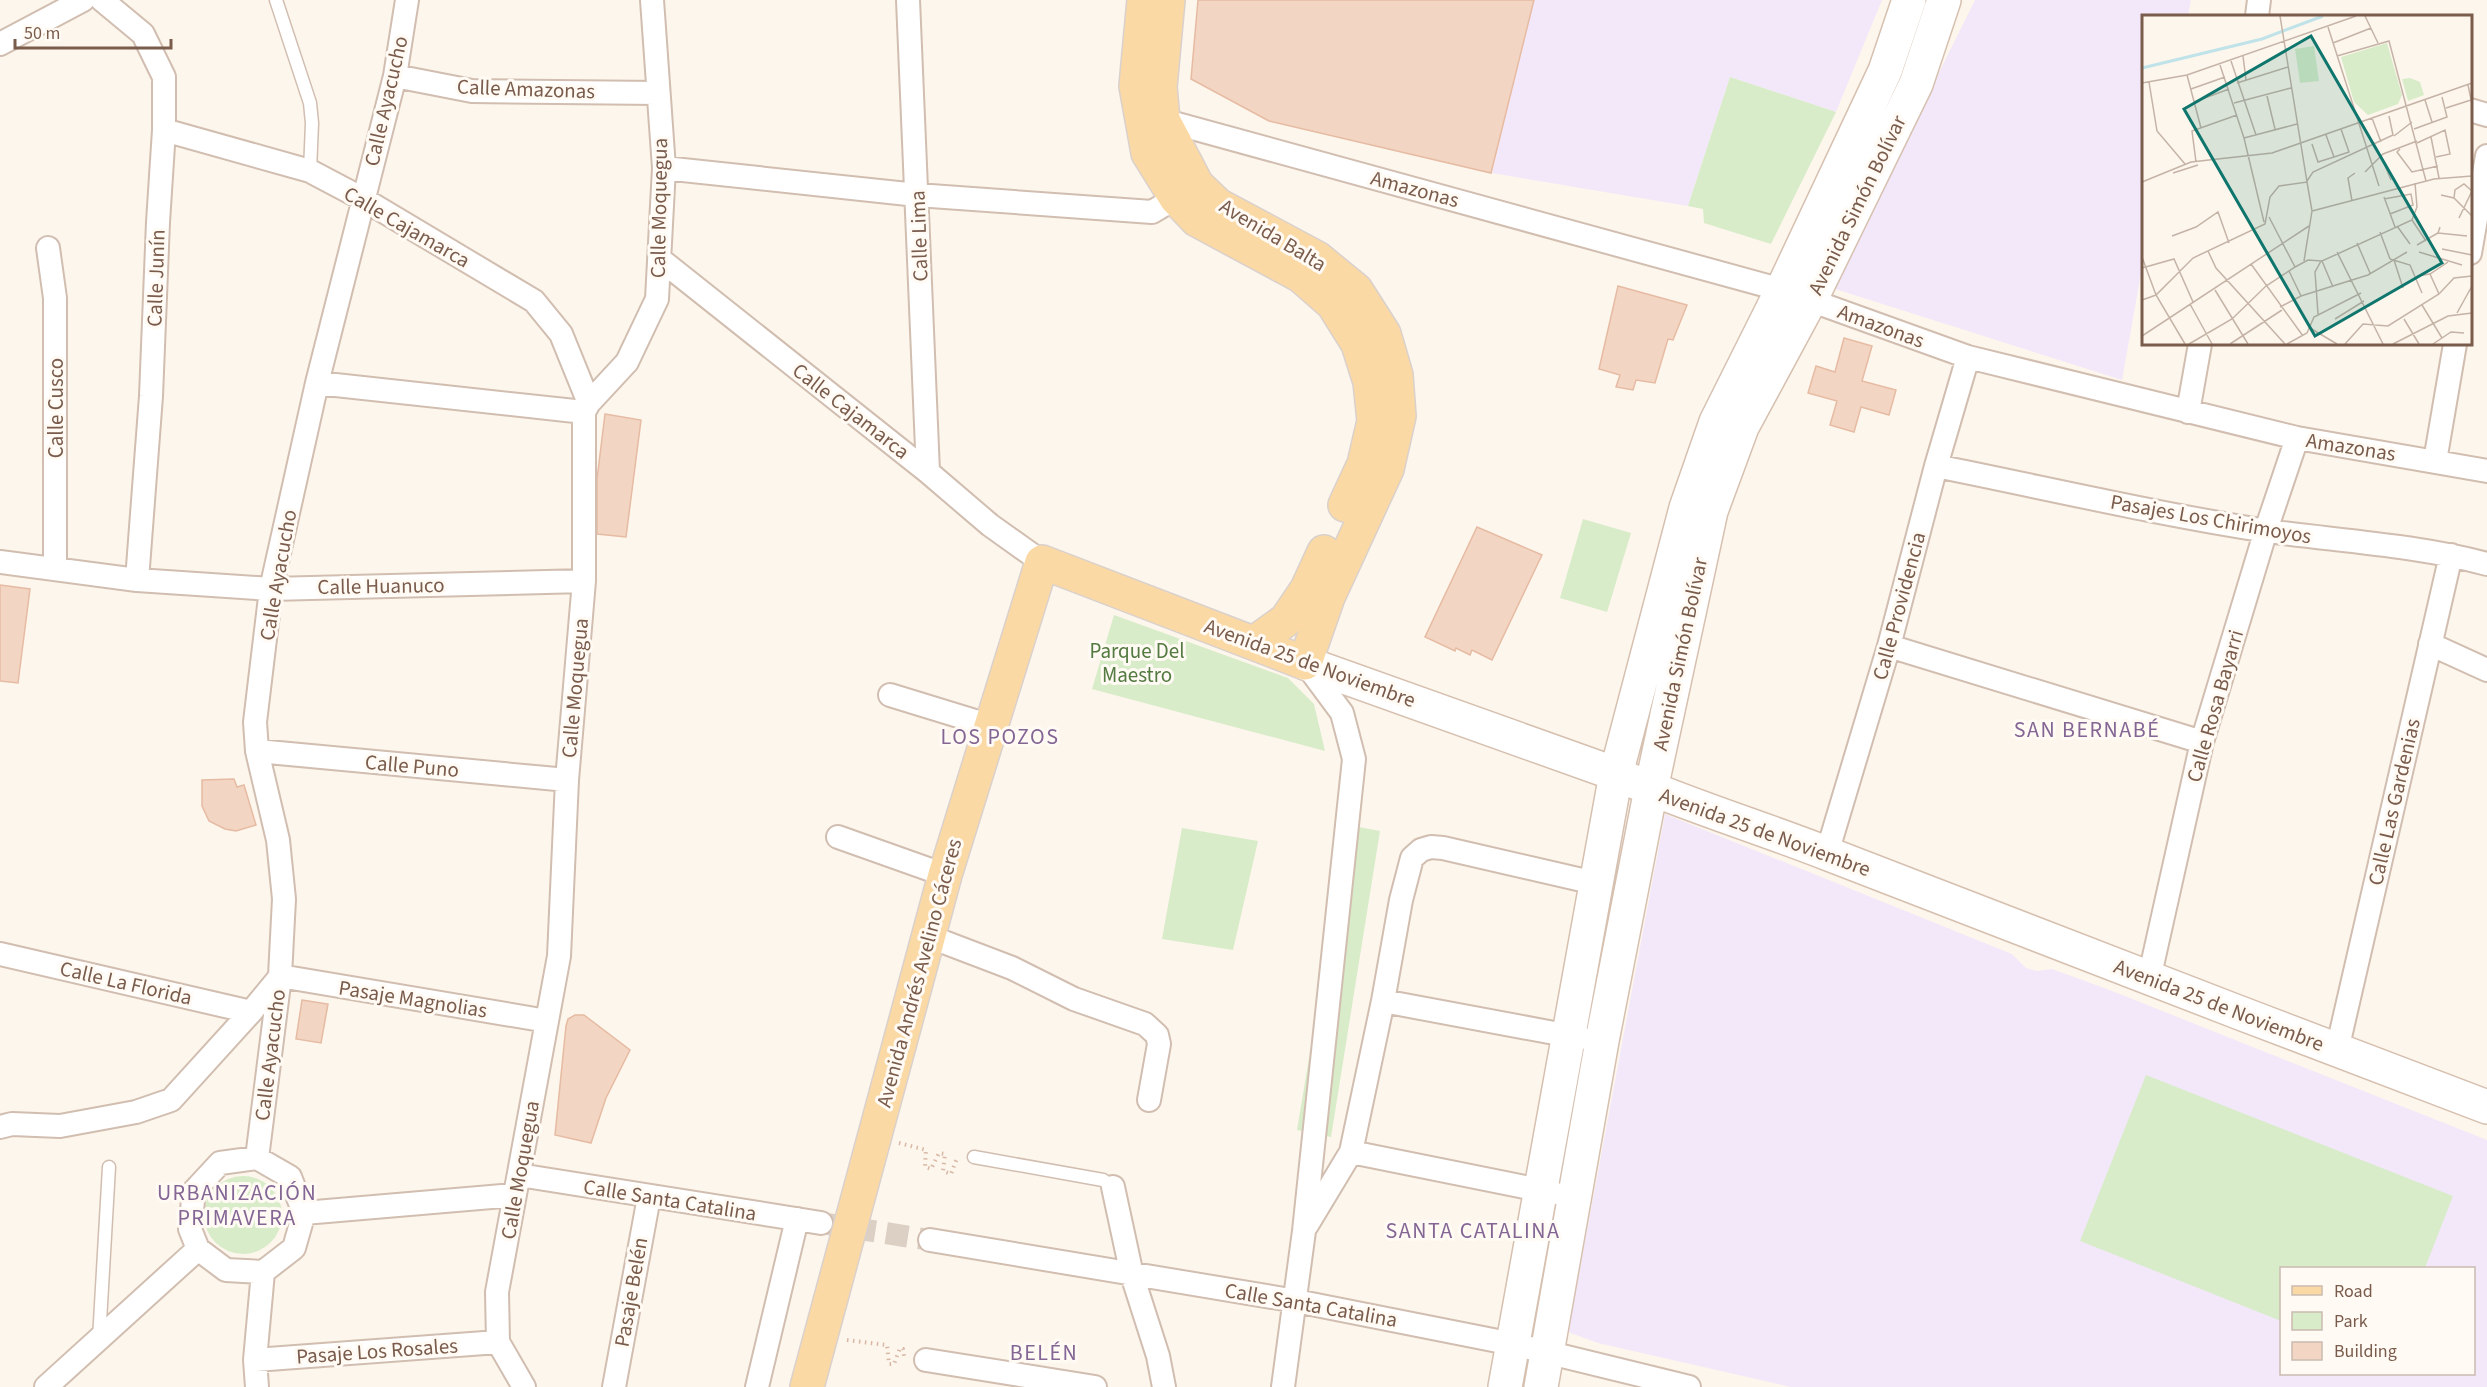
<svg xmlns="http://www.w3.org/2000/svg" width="2487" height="1387" font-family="'Source Sans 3',sans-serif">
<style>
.education{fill:#f3e8fa;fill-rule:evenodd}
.green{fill:#d8ecc9}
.building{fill:#f3d5c3;stroke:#e6bba3;stroke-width:1.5}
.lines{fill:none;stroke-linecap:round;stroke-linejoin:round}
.street-tunnel{stroke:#dcd0c4;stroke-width:22;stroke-dasharray:22 11;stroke-linecap:butt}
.lane-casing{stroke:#d1beb0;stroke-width:15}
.street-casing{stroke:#d1beb0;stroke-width:26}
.secondary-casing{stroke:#d6c0b0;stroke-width:36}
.primary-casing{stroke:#dad1cd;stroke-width:36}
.path{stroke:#d9b8a5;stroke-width:4;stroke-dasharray:1.5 4.5;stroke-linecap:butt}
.lane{stroke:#fff;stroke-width:12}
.street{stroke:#fff;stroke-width:22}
.secondary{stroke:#fff;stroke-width:33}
.primary{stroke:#fbd9a5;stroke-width:33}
.labels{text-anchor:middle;stroke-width:6;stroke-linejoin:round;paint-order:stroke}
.street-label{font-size:21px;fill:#7a5c4d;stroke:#fffaf3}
.park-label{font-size:21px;fill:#537a41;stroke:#fffaf3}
.neighbourhood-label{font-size:22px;letter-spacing:1.5px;fill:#846695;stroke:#fffaf3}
.inset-river{fill:none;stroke:#bfe3e8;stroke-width:3}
.inset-road{fill:none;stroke:#c5b3a7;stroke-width:1.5}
.view{fill:#0f766e;fill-opacity:0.15;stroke:#0f766e;stroke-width:3}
.inset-edge{fill:none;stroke:#7a5c4d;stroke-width:3}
</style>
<rect width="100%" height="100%" fill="#fdf6ec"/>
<!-- education -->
<path class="education" d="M1534,0h348l-46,112 -106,-35 -42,129 -196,-33z
M1975,0h216l-3,16h-44l-1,246 -21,118 -290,-92z
M1665,814l347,140 14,14 11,3 15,-2 55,20 380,151v247h-696l-193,-44 -30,-11zM2282,1268h192v106h-192z"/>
<!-- green -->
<path class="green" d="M1730,77l106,35 -65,132 -67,-21 -1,-14 -15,-3z
M1583,519l48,14 -24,79 -47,-14z
M1114,615l174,63 26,26 11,47 -233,-62z
M1348,825l32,6 -49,306 -34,-7z
M1182,828l76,13 -25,109 -71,-11z
M2146,1075l307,121 -28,72h-143l-1,53 -201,-80z
M204 1215a39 39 0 1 1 78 0a39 39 0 1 1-78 0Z"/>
<!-- building -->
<path class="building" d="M1198,0h336l-43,173 -222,-52 -78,-42z
M1618,286l69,19 -14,35 -5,-1 -13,44 -19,-3 -3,10 -17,-3 4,-12 -21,-6z
M1844,338l28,8 -10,35 34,9 -7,25 -28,-8 -7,25 -24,-7 7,-24 -29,-8 8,-27 19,6z
M605,414l36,6 -15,117 -29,-3v-55z
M1477,527l65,28 -50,105 -20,-10 -2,5 -14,-7 -1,3 -30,-14z
M0,585l30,4 -12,94 -18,-2z
M234,779l3,8 7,-2 12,40 -20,6 -11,-2 -16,-8 -7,-15v-26z
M302,1000l26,4 -7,39 -25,-4z
M575,1015h9l46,35 -24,48 -15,45 -36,-8 11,-109 2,-7z"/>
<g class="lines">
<!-- street-tunnel -->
<path class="street-tunnel" d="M821,1223l109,17"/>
<defs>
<path id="lane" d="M276,0l34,103 2,20 -2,48
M974,1157l129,23 10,7
M99,1339l10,-172"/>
<path id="street" d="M102,0l41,34 21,43v53l-6,92 -7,174 -14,184
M908,0l20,472
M2257,16l2,-16
M0,44l83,-44
M395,76l77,15 186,2
M2470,110l17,5
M1156,120h7l619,170 186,67 329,81 190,33
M164,130l146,41 53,28 171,102 27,33 28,69
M664,168l253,27 235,17 37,-22
M48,248l7,50v271
M2470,253l17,-97
M661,260l267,212 62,53 52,37
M317,383l267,29
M2188,412l12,-68
M2435,461l20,-117
M1936,466c110,22 220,48 331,65 73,10 148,14 220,33
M0,562l137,18 134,9 313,-8
M2430,644l57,26
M1889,646l313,96
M890,695l101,31
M257,751l310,29
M838,837l107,38
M1827,853l62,-207 47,-180 32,-109
M928,936l84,32 62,31 71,25 12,11 2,9 -10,56
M0,954l251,58
M280,976l267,45
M2149,979l53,-237 64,-212 31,-92
M1383,1001l-32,151 203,41
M1581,1038l-198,-37 18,-101 11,-42 9,-8 10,-3 12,1 152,35
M2337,1050l114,-495
M0,1127l12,-3 48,2 76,-14 35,-12 80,-88 28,-34
M257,1158l23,-182 4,-77 -6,-59 -21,-89 -2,-29 16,-133 46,-206 78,-307 12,-76
M257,1158l33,19 14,36 -10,35 -31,24 -37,-2 -28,-21 -8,-20 4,-38 26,-28z
M519,1175l302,48
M1113,1187l19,88 26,81 6,31
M304,1213l210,-18
M1307,1225l44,-73
M930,1240l366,61 217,43 176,43
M255,1360l243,-18
M926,1360l169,27
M46,1387l152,-138
M257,1387l-2,-27 8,-88
M524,1387l-26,-45 -1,-50 62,-336 8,-176 17,-199v-169l5,-9 38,-41 30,-63 7,-131 -12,-168
M614,1387l35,-190
M757,1387l40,-168
M1283,1387l21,-156 50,-472 -12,-46 -37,-50"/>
<path id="secondary" d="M1305,663l311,111c70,31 144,53 215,81 218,85 437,169 656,252
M1505,1387l111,-613 70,-266 30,-86 66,-132 103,-219 24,-71
M1541,1387l61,-346 49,-252 60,-278 31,-84 68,-126 106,-217 28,-84"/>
<path id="primary" d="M1144,0l-8,86 12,67 28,45 21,22 104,56 32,28 25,40 12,38 4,39 -10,43 -19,41
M1254,643l32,-23 21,-31 17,-37
M807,1387l138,-512 97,-313 263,101 23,-66 59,-128 12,-53 -3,-41 -12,-41 -28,-44 -39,-32 -99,-53 -21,-20 -34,-65 -3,-33 8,-87"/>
</defs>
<!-- lane casing -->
<use href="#lane" class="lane-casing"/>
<!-- street casing -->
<use href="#street" class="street-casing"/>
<!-- secondary casing -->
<use href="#secondary" class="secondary-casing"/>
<!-- primary casing -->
<use href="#primary" class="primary-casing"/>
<!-- path -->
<path class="path" d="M899,1143l27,7 -1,17 6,2 8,-16 6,1 -2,17 8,3 6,-16
M847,1340l40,5 2,19h5l6,-16 3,1 1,7"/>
<!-- lane -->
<use href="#lane" class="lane"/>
<!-- street -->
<use href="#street" class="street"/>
<!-- secondary -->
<use href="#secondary" class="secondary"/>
<!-- primary -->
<use href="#primary" class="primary"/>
</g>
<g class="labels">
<!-- street labels -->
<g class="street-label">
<text transform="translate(526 89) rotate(2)" y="7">Calle Amazonas</text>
<text transform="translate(386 101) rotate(-77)" y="7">Calle Ayacucho</text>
<text transform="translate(1415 189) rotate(15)" y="7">Amazonas</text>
<text transform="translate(1857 205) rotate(-64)" y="7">Avenida Simón Bolívar</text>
<text transform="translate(659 208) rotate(-89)" y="7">Calle Moquegua</text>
<text transform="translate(407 227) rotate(30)" y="7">Calle Cajamarca</text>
<text transform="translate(1273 235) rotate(31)" y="7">Avenida Balta</text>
<text transform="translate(919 236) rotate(-92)" y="7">Calle Lima</text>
<text transform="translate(156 278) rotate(-88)" y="7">Calle Junín</text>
<text transform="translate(1881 326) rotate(20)" y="7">Amazonas</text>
<text transform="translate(56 408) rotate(-90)" y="7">Calle Cusco</text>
<text transform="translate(851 411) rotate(38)" y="7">Calle Cajamarca</text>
<text transform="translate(2351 447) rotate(9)" y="7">Amazonas</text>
<text transform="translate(2211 519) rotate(10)" y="7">Pasajes Los Chirimoyos</text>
<text transform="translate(278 575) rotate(-80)" y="7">Calle Ayacucho</text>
<text transform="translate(381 586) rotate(-1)" y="7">Calle Huanuco</text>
<text transform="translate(1899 606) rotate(-75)" y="7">Calle Providencia</text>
<text transform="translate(1680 654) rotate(-78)" y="7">Avenida Simón Bolívar</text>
<text transform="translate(1310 663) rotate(20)" y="7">Avenida 25 de Noviembre</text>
<text transform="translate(575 688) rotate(-85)" y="7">Calle Moquegua</text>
<text transform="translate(2215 706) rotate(-74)" y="7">Calle Rosa Bayarri</text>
<text transform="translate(412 766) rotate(5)" y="7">Calle Puno</text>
<text transform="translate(2394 802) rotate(-77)" y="7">Calle Las Gardenias</text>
<text transform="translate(1765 832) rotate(20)" y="7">Avenida 25 de Noviembre</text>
<text transform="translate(919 973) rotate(-75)" y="7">Avenida Andrés Avelino Cáceres</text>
<text transform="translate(126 983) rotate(13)" y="7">Calle La Florida</text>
<text transform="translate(413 999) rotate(9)" y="7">Pasaje Magnolias</text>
<text transform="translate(2219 1005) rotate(21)" y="7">Avenida 25 de Noviembre</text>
<text transform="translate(270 1055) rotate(-83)" y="7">Calle Ayacucho</text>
<text transform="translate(520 1170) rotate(-80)" y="7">Calle Moquegua</text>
<text transform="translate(670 1200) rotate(9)" y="7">Calle Santa Catalina</text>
<text transform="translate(631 1292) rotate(-80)" y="7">Pasaje Belén</text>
<text transform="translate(1311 1305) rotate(10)" y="7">Calle Santa Catalina</text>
<text transform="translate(377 1351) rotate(-4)" y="7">Pasaje Los Rosales</text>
</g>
<!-- park labels -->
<g class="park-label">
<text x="1137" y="658">Parque Del<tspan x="1137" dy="24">Maestro</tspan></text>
</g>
<!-- neighbourhood labels -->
<g class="neighbourhood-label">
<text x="2087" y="737">SAN BERNABÉ</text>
<text x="1000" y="744">LOS POZOS</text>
<text x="237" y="1200">URBANIZACIÓN<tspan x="237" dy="25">PRIMAVERA</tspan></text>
<text x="1473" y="1238">SANTA CATALINA</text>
<text x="1044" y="1360">BELÉN</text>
</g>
</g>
<!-- overview -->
<g transform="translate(2142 15)">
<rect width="330" height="330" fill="#fdf6ec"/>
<path d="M245,28l15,52 -4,9 -30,11 -14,-13 -13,-45zM172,31l5,35 -19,2 -5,-34zM268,63l10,4 4,13 -16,6 -6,-22z" fill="#d8ecc9"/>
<path class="inset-river" d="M0,53l120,-29 61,-23"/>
<path class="inset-road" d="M138,1l27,166M223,1l13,27M186,12l51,159M191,28l38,-15M101,41l3,24M195,41l52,-15 37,140M89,46l25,74M78,50l24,73 20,84M45,60l14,53M7,67l8,49 28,33M0,68l45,-8 169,-59M95,68l51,-16M326,70l4,19M49,74l34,-12M125,81l8,33M283,85l7,22M52,87l35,-13M92,88l57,-15M304,93l25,-8M230,103l9,24M272,114l33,-12 -5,-20M252,121l18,-14M289,122l8,41M102,123l53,-14M275,128l28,-13 5,24 -14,3M170,129l6,18 16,-5 -8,-22M258,134l-3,3 15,20 26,-6M239,141l10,24M192,142l15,-5 -8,-23M54,147l-4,-31 45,-16M223,157l18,-18 34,-13M31,158l25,-8M165,166l6,-9 80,-37 -4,-19M0,167l49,-20 81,-9 200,-70M299,180l13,3 18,18M242,182l11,30M312,183l1,-8 9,-6 8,7M242,184l27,-5 2,11 -23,9M210,186l-4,-23 7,-5M127,202l26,50M317,203l13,-27M270,205l14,21M255,211l13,18M238,217l10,27M296,218l29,3M30,221l24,-9 22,-15 11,31M215,228l13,30M275,230l21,-12 2,-6M300,234l30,6M66,236l8,17 69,76M195,237l46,92M277,237l43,13M0,242l14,38 29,49M248,244l20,6 12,28M252,245l9,28M162,246l8,-50M180,246l11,26M109,249l52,72M0,253l32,-9 19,43M147,256l12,25M288,259l9,20M275,261l13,-2 18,-12M73,275l33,54M0,285l14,-5 37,-37 72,-34 5,-27 9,-11 28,-4 5,29 122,-32 38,-3M48,289l22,40M280,290l20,33M138,292l21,-11 67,-21 39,-23M315,298l15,-27M176,299l-3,-42 6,-11M193,304l29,-18M262,304l15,25M168,313l27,16M0,321l167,-110M47,329l43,-25 34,-33 29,-19 13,-7 14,1 90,-41 5,-13 -2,-24M88,329l52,-34M145,329l20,-11 7,-16 47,-24M203,329l18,-20 25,2 51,-32 15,-16 18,-2M251,329l55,-28 24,-3M291,329l18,-12 13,1"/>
<path class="view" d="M169,21l131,227 -127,73 -131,-227z"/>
<rect width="330" height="330" class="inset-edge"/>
</g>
<!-- legend -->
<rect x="2280" y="1267" width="195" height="108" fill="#fffaf3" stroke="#cabbb1" stroke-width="1.5"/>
<rect x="2292" y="1286" width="30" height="9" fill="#fbd9a5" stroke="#cabbb1" stroke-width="1.5"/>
<text x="2334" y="1297" font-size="18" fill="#7a5c4d">Road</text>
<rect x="2292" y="1312" width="30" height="18" fill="#d8ecc9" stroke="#cabbb1" stroke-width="1.5"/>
<text x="2334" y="1327" font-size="18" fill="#7a5c4d">Park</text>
<rect x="2292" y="1342" width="30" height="18" fill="#f3d5c3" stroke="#cabbb1" stroke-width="1.5"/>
<text x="2334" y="1357" font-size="18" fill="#7a5c4d">Building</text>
<!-- scale -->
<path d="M15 39v9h156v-9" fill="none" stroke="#7a5c4d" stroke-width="3"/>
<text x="24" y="39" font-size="18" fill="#7a5c4d" stroke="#fffaf3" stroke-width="4.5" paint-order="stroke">50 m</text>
</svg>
